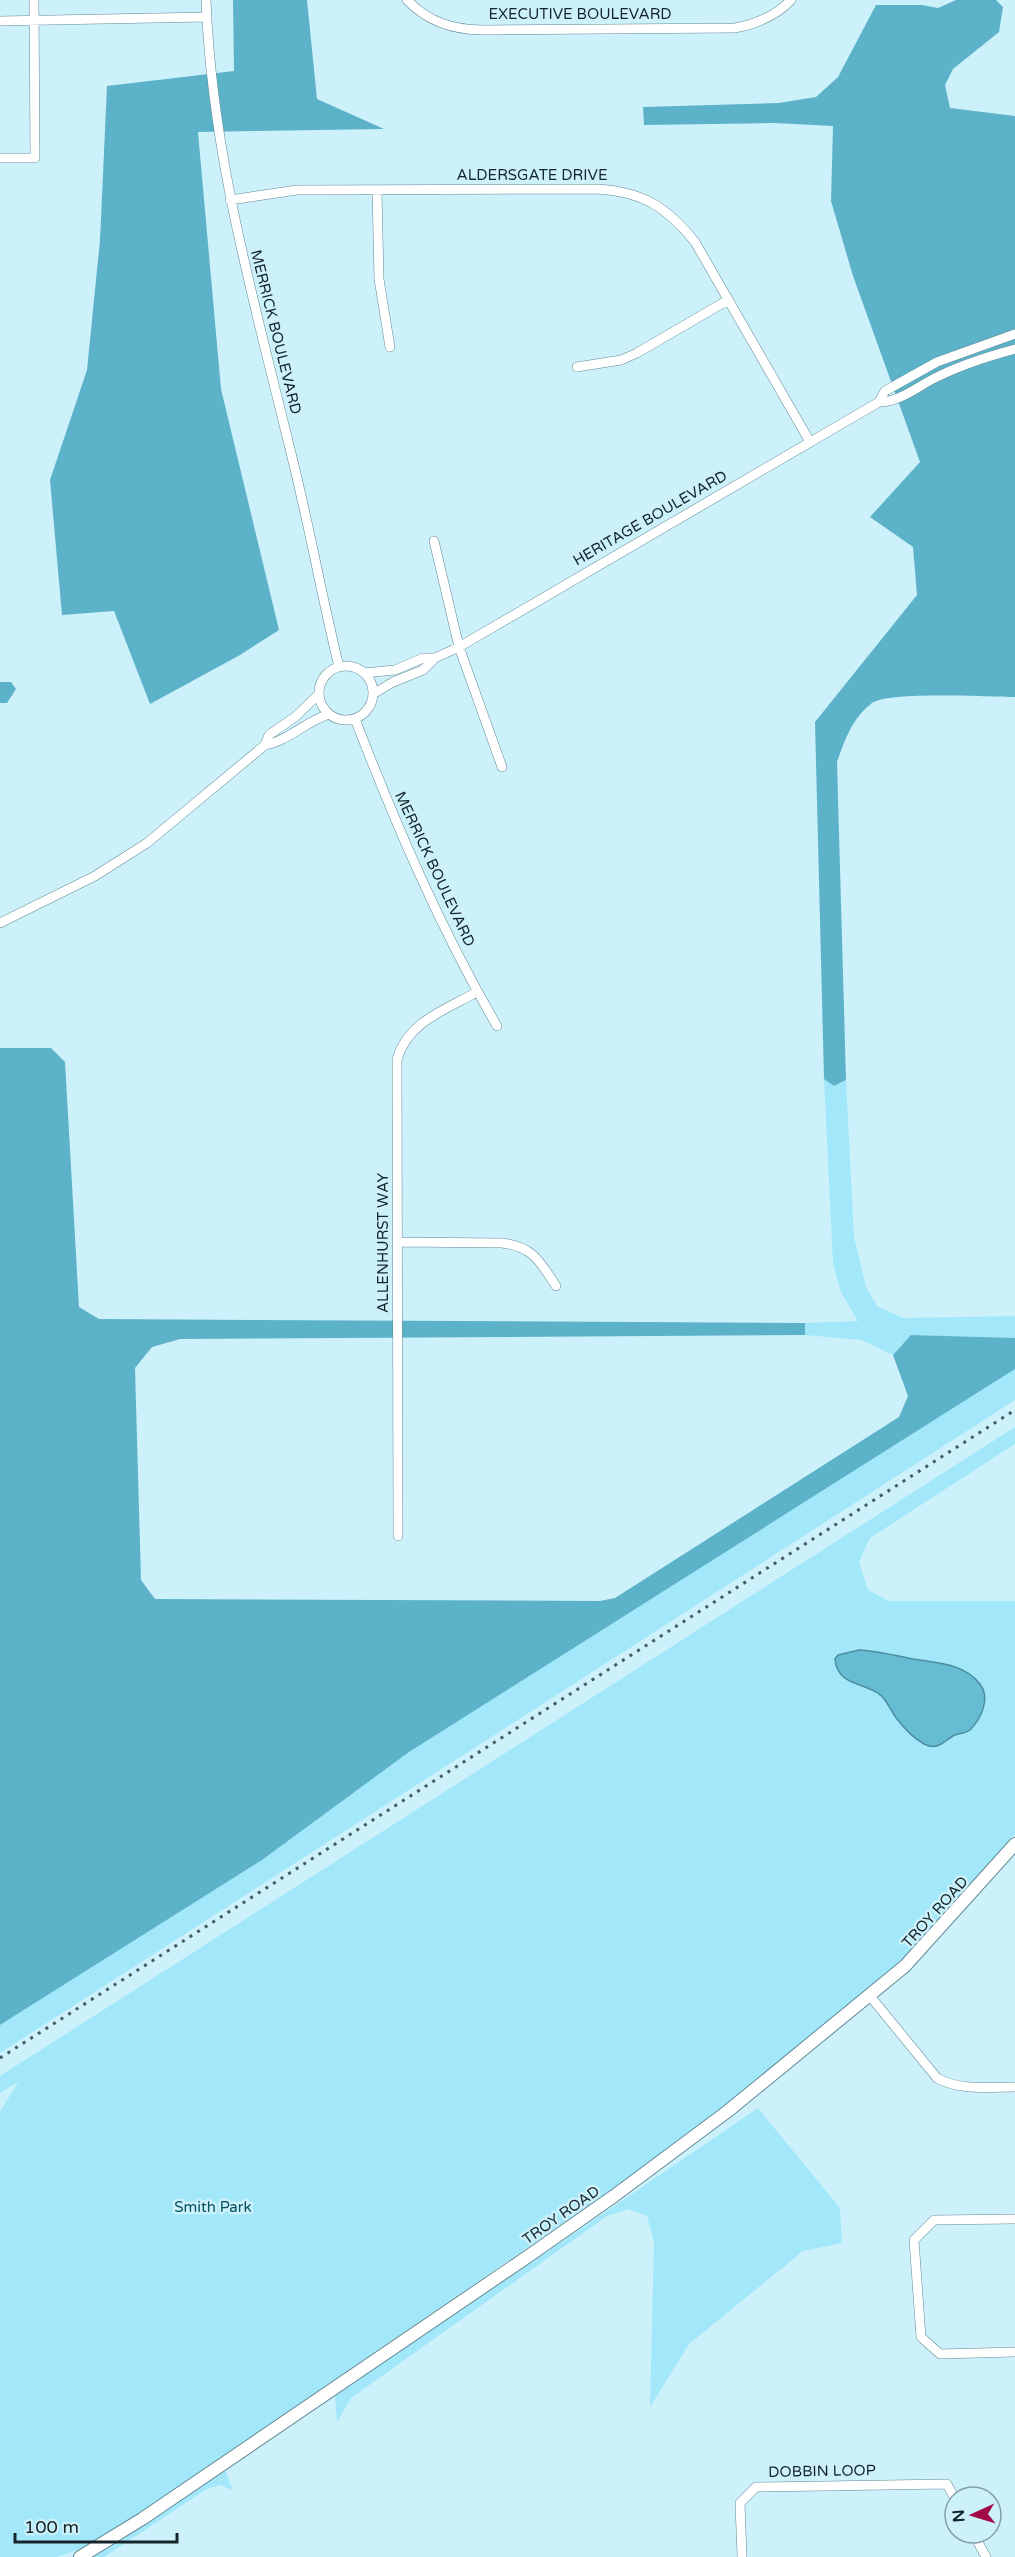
<svg xmlns="http://www.w3.org/2000/svg" width="1015" height="2557" font-family="'Varela Round',sans-serif">
<style>
.green{fill:#a3e8fa}
.forest{fill:#5cb2c8}
.water{fill:#66bcd2;stroke:#4d8fa0;stroke-width:1.5}
.lines{fill:none;stroke-linecap:round;stroke-linejoin:round}
.street-casing{stroke:#608a96;stroke-width:10}
.secondary-casing{stroke:#608a96;stroke-width:14}
.street{stroke:#fff;stroke-width:9}
.secondary{stroke:#fff;stroke-width:12}
.rail{stroke:#455b62;stroke-width:3;stroke-dasharray:3 6;stroke-linecap:butt}
.labels{text-anchor:middle;stroke-width:5;stroke-linejoin:round;paint-order:stroke}
.street-label{font-size:15px;fill:#14252a;stroke:#cdf1fb}
.park-label{font-size:15px;fill:#00505f;stroke:#cdf1fb}
</style>
<rect width="100%" height="100%" fill="#cdf1fb"/>
<!-- green -->
<path class="green" d="M824,1079l10,7 12,-6 8,157 12,50 11,19 26,12 112,-2v22l-104,-3 -18,20 -32,-15 -56,-5v-12l53,-2 -17,-29 -8,-28z
M1015,1369v31l-1015,653v-28l262,-165 147,-108z
M1015,1427v17l-145,94 -11,24 9,28 21,11h126v233l-121,138 -230,182 -570,390 -37,13h-57v-445l18,-30 -18,11v-17z
M758,2108l82,100 2,35 -39,8 -114,93 -39,63 4,-165 -7,-26 -19,-7 -21,7 -256,182 -14,24 -2,-26z
M225,2470l8,20 -13,-5 -13,4 -103,68h-12z"/>
<!-- forest -->
<path class="forest" d="M233,0h74l10,99 67,30 -186,3 23,257 58,241 -39,25 -90,49 -36,-93 -52,4 -12,-135 37,-110 13,-130 7,-154 127,-15z
M956,0h40l7,7 -4,25 -46,37 -8,16 5,23 65,8v581c-26,0 -125,-6 -143,6 -20,15 -27,37 -35,59l9,318 -12,6 -10,-7 -9,-357 102,-127 -4,-48 -43,-30 50,-55 -67,-186 -22,-75 2,-75 -59,-3 -130,2 -1,-18 136,-4 37,-6 22,-20 38,-72h46l16,3z
M0,682h11l5,7 -9,14h-7z
M0,1048h51l14,14 14,245 20,12 706,4v12l-625,4 -28,8 -17,21 6,212 14,19 445,2 15,-3 284,-181 9,-21 -15,-41 18,-20 104,3v31l-606,383 -147,108 -262,165z"/>
<!-- water -->
<path class="water" d="M859,1650c19,1 35,5 54,9 23,4 51,4 67,25 11,14 1,35 -10,46 -5,4 -12,3 -17,6 -10,6 -16,15 -29,8 -9,-5 -20,-16 -27,-25 -6,-7 -10,-20 -18,-25 -17,-12 -42,-9 -44,-35l3,-4z"/>
<g class="lines">
<defs>
<path id="street" d="M206,0c6,155 47,297 83,445 19,74 32,148 50,222
M407,0c21,22 46,30 76,30l252,-2c21,-4 41,-12 56,-28
M0,21l207,-4
M0,158h35l-1,-158
M377,190l2,89 11,68
M230,200l67,-10 301,-1c45,3 69,18 97,53l115,200
M577,367l44,-7 16,-7 91,-53
M879,402l6,-11 52,-29 78,-28
M434,541l25,106 43,120
M319 693a27 27 0 1 1 54 0a27 27 0 1 1-54 0Z
M364,673l31,-3 28,-12h12
M319,694l-24,23 -26,18 -4,10c21,-3 40,-23 64,-31
M373,694l20,-12 30,-12 12,-12 24,-11 420,-245c22,0 40,-17 60,-26 24,-12 50,-20 76,-27
M355,719c41,106 85,209 142,307
M0,923l95,-47 52,-33 118,-98
M398,1242l104,1c32,4 38,19 54,43
M398,1536l-1,-476c10,-38 48,-50 80,-68
M870,1996l67,82c23,13 52,9 78,9
M1015,2219l-81,1 -20,20 7,97 19,17 75,-2
M973,2533l13,24
M742,2557l-2,-54 16,-16 191,-3 8,15"/>
<path id="secondary" d="M80,2557l62,-38 388,-264 84,-59 114,-85 177,-145 110,-122"/>
</defs>
<!-- street casing -->
<use href="#street" class="street-casing"/>
<!-- secondary casing -->
<use href="#secondary" class="secondary-casing"/>
<!-- street -->
<use href="#street" class="street"/>
<!-- secondary -->
<use href="#secondary" class="secondary"/>
<!-- rail -->
<path class="rail" d="M0,2058l1015,-648"/>
</g>
<g class="labels">
<!-- street labels -->
<g class="street-label">
<text x="580" y="19">EXECUTIVE BOULEVARD</text>
<text x="532" y="180">ALDERSGATE DRIVE</text>
<text transform="translate(276 332) rotate(76)" y="5">MERRICK BOULEVARD</text>
<text transform="translate(650 518) rotate(-30)" y="5">HERITAGE BOULEVARD</text>
<text transform="translate(435 869) rotate(65)" y="5">MERRICK BOULEVARD</text>
<text transform="translate(383 1243) rotate(-90)" y="5">ALLENHURST WAY</text>
<text transform="translate(935 1912) rotate(-48)" y="5">TROY ROAD</text>
<text transform="translate(561 2215) rotate(-35)" y="5">TROY ROAD</text>
<text transform="translate(822 2471) rotate(-1)" y="5">DOBBIN LOOP</text>
</g>
<!-- park labels -->
<g class="park-label">
<text x="213" y="2212">Smith Park</text>
</g>
</g>
<!-- north arrow -->
<g transform="translate(973 2515) rotate(266)"><circle r="28" fill="#cdf1fb" stroke="#839fa7" stroke-width="1.5"/>
<path d="M0-4.5L10 22L0 15L-10 22Z" fill="#a20947"/>
<text y="-9" font-size="16" font-weight="bold" text-anchor="middle" fill="#14252a">N</text>
</g>
<!-- scale -->
<path d="M15 2533v9h162v-9" fill="none" stroke="#14252a" stroke-width="3"/>
<text x="24" y="2533" font-size="18" fill="#14252a" stroke="#cdf1fb" stroke-width="4.5" paint-order="stroke">100 m</text>
</svg>
